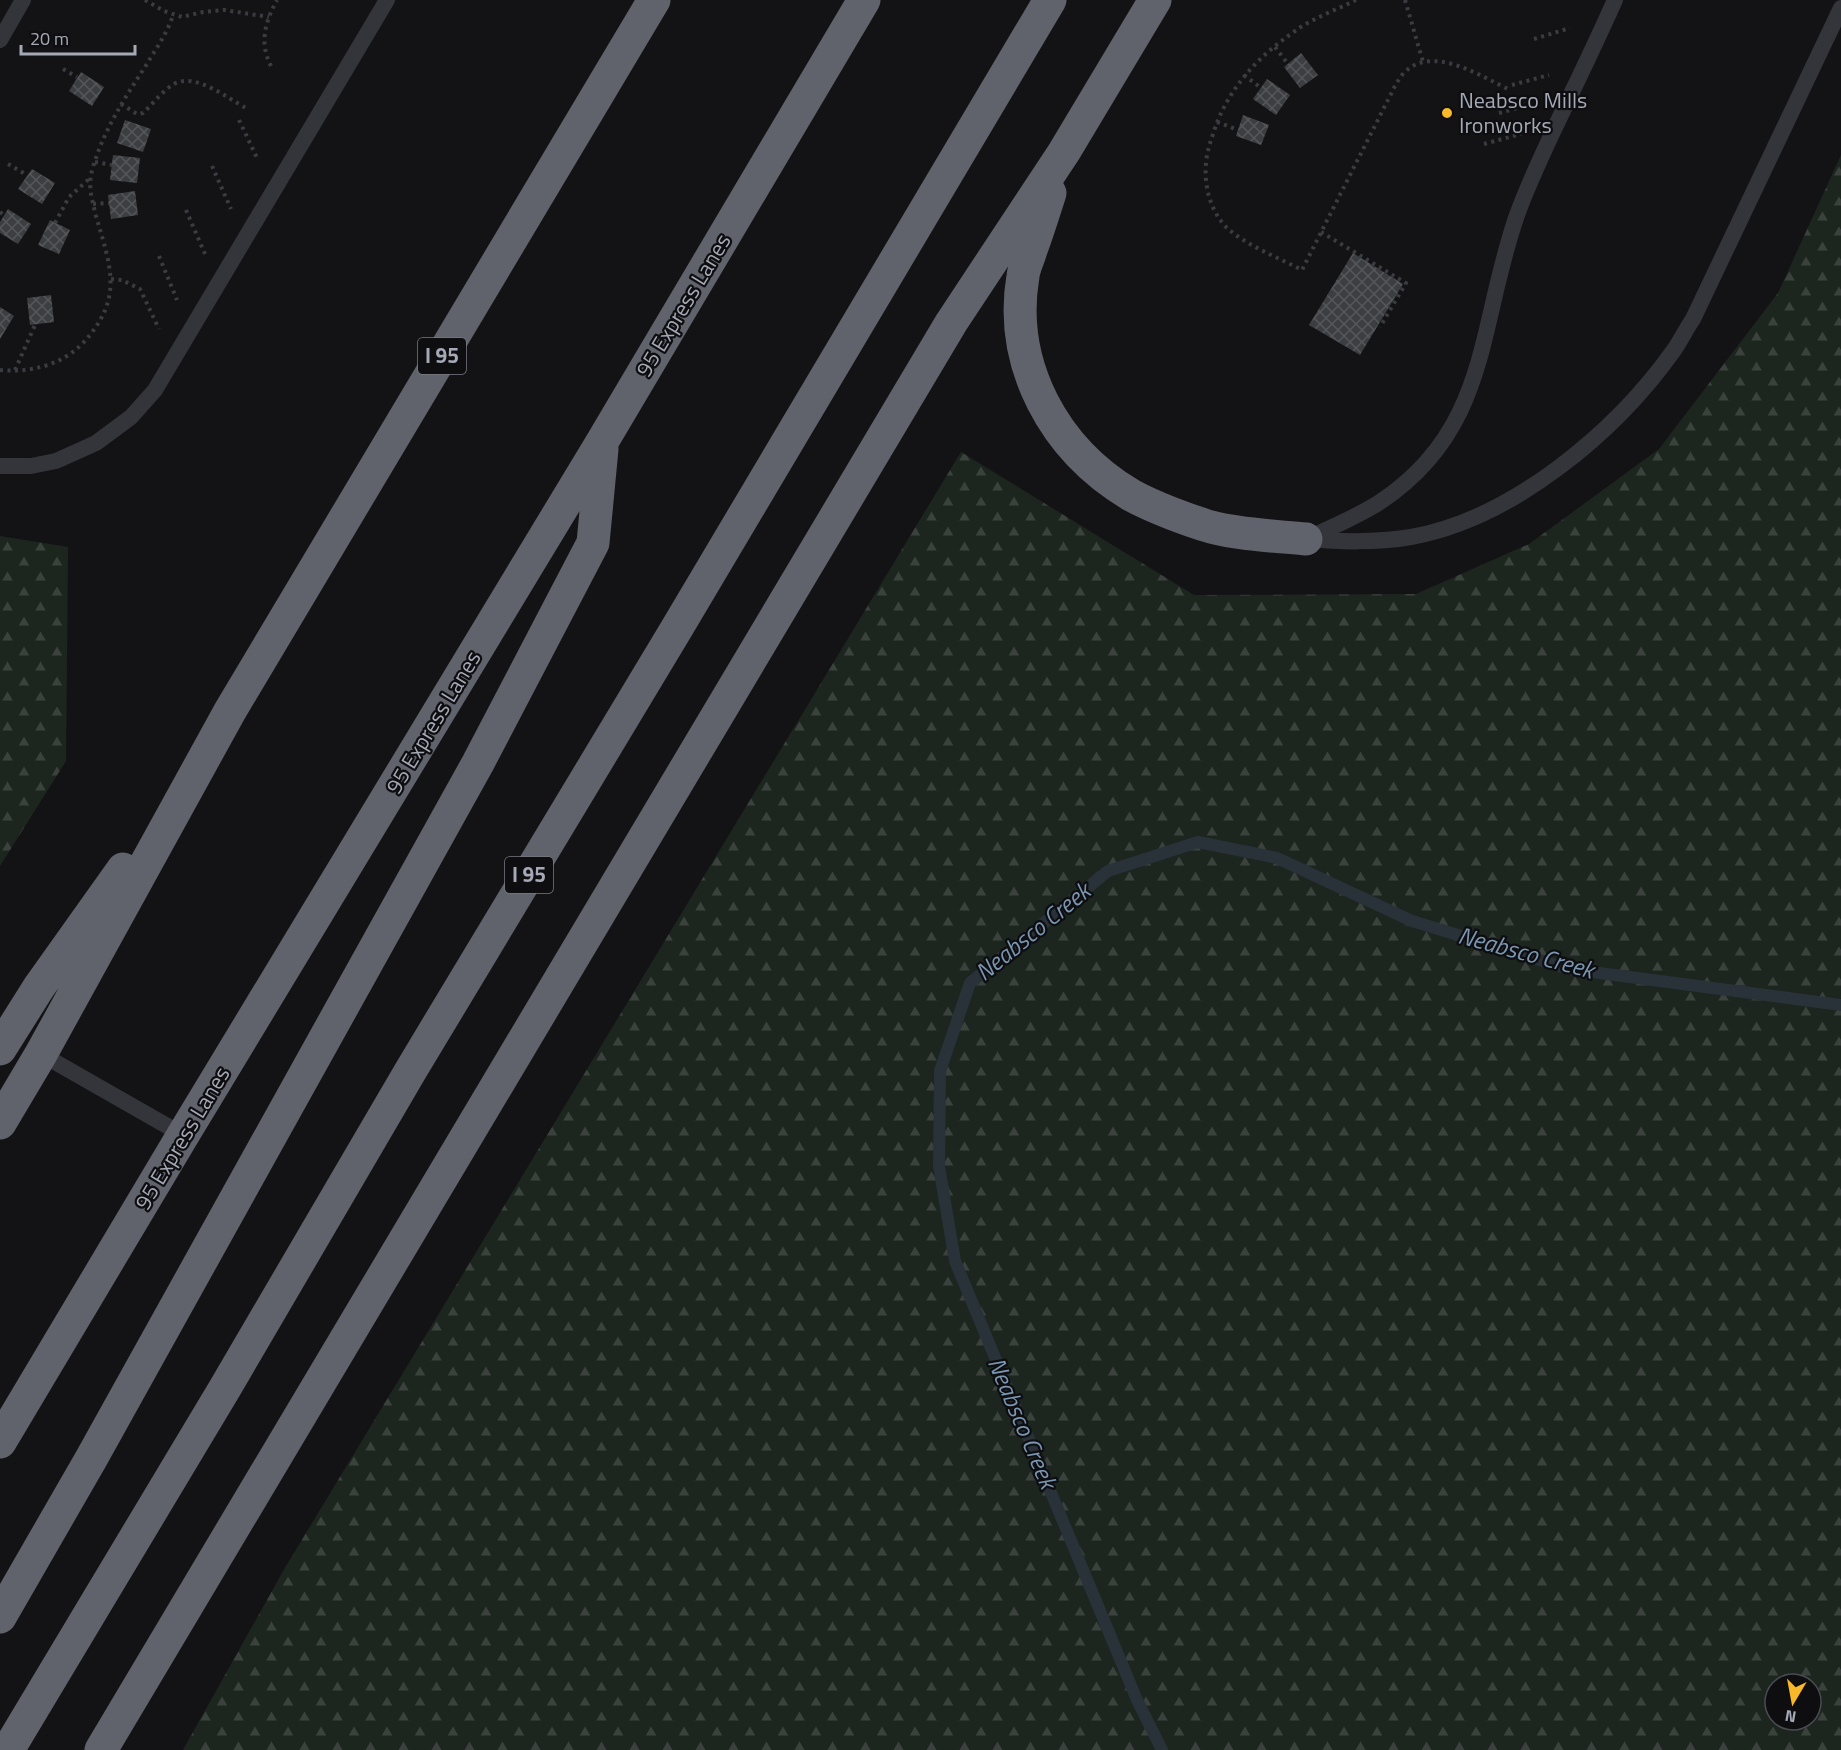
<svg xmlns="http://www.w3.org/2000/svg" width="1841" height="1750" font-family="'Titillium Web',sans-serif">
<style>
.forest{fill:url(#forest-firs);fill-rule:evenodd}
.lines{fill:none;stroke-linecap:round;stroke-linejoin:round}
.stream{stroke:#293239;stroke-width:12}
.building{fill:url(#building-cross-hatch)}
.path{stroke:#3a3c41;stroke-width:4;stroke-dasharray:3 4.5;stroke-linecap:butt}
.service{stroke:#34353a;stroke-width:16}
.motorway{stroke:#60636b;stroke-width:33}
.poi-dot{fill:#f7b92a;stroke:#0e0e10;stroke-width:2}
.labels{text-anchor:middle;stroke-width:4.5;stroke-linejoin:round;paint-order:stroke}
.shield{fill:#0e0e10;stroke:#787a84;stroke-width:1.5}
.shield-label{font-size:21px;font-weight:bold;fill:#a5a9b6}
.poi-label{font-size:22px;fill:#a5a9b6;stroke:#0e0e10;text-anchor:start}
.street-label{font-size:22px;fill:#a5a9b6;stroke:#0e0e10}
.water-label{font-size:24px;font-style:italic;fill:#7a96b2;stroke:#0e0e10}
</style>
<defs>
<pattern id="forest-firs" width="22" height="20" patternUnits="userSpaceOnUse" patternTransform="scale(1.5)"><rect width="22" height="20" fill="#1d251f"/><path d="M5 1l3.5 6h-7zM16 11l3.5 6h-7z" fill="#3b423d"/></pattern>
<pattern id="building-cross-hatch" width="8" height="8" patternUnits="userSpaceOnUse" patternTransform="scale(1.5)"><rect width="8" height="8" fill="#3d3e42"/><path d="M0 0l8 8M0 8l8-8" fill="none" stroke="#56575b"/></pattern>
</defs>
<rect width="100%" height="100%" fill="#131315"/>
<!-- forest -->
<path class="forest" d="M1841,155v1595h-1658l103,-184 675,-1114 233,143 222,-1 113,-50 130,-95 119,-156zM1775,1684h36v36h-36z
M0,536l68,11 -2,214 -66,105z"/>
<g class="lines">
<!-- stream -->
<path class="stream" d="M1162,1750l-25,-50 -182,-439 -16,-95 1,-95 30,-88 138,-112 90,-29 79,16 135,63 157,48 272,36"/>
</g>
<!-- building -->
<path class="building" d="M1301,53l17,22 -18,13 -16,-21z
M81,72l23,15 -12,19 -23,-15z
M1267,79l23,16 -14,20 -23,-16z
M1243,115l26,10 -8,20 -25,-9z
M125,120l26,9 -8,23 -26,-9z
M113,155l27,3 -3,25 -27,-3z
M32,169l23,14 -13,21 -24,-15z
M135,191l3,24 -27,4 -3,-24z
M8,209l23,15 -13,20 -18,-11v-11z
M50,220l20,10 -11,24 -21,-9z
M1353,253l50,31 -43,71 -51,-30z
M51,295l3,27 -24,3 -3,-27z
M0,307l14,9 -14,23z"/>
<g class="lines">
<!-- path -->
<path class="path" d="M145,0l19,11 18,6 21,-5 21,-2 45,7
M1356,0c-20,10 -43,18 -61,31 -36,25 -65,55 -80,97 -4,12 -8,23 -9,35 -2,23 4,47 20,64 21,19 51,30 76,43l93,-184c3,-5 6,-11 11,-15 28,-26 76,6 104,19
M1405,0l18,62
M1534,39l36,-11
M1275,47l13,17
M271,66c-12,-23 -6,-44 6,-66
M63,69l14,8
M1244,75l17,13
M1512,85l37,-10
M121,104l16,10 6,-1c10,-9 19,-22 31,-29 21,-12 53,14 72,24
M1499,113l37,-10
M239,120l19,40
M1217,122l21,8
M1484,144l37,-10
M95,162l17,3
M8,164l19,11
M212,166l19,43
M93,204l16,-1
M186,210l19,44
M0,212l4,3
M55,223l14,-26 20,-18
M1321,232l85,51 -26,44
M159,256l18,44
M111,279l11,1 18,9 19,40
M0,370c30,3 62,-5 83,-27 41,-45 28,-75 13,-127 -4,-17 -9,-31 -3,-49 11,-37 31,-68 52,-100 10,-17 22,-33 28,-52
M15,370l20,-45"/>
<!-- service -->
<path class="service" d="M0,40l23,-40
M0,466h31l25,-5 40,-18 35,-26 24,-27 232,-390
M1306,539c36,3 69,4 105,-2 101,-18 204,-104 263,-187 7,-10 12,-21 19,-31l148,-311
M1307,539c24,-12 50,-22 73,-37 110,-73 98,-176 137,-287 12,-33 27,-64 42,-96 19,-39 38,-79 56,-119
M41,1054l142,81"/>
<!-- motorway -->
<path class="motorway" d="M1050,193c-6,19 -12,38 -19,57 -2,8 -7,17 -8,26 -15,89 31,173 108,219 22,12 56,25 80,32 31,8 64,9 95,12
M0,1049l39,-62 84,-118
M0,1123l41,-69 189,-343 424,-711
M0,1442l183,-307 419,-693 262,-442
M0,1617l91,-158 387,-696 115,-220 9,-94
M8,1750l217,-362 186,-318 266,-442 373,-628
M101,1750l850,-1427 113,-171 91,-152"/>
</g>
<!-- markers -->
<circle class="poi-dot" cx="1447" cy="113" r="6"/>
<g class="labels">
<!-- shield labels -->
<g class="shield">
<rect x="418" y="338" width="48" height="36" rx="4.5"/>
<rect x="505" y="857" width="48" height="36" rx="4.5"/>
</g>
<g class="shield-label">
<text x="442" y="363">I 95</text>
<text x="529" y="882">I 95</text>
</g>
<!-- poi labels -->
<g class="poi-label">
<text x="1459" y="108">Neabsco Mills<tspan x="1459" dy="25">Ironworks</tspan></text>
</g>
<!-- street labels -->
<g class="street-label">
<text transform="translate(683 305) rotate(-59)" y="8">95 Express Lanes</text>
<text transform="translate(433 722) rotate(-59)" y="8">95 Express Lanes</text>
<text transform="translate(182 1138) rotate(-59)" y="8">95 Express Lanes</text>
</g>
<!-- water labels -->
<g class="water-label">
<text transform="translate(1033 932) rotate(-39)" y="8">Neabsco Creek</text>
<text transform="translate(1526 953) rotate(15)" y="8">Neabsco Creek</text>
<text transform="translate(1022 1423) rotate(67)" y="8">Neabsco Creek</text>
</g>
</g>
<!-- north arrow -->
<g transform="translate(1793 1702) rotate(190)"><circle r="28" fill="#0e0e10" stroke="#4a4c52" stroke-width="1.5"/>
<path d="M0-4.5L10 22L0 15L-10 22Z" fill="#f7b92a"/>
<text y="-9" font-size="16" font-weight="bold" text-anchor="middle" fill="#a5a9b6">N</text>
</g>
<!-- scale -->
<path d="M21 45v9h114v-9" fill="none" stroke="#a5a9b6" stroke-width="3"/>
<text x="30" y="45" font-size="18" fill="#a5a9b6" stroke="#0e0e10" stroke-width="4.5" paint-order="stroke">20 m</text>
</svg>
